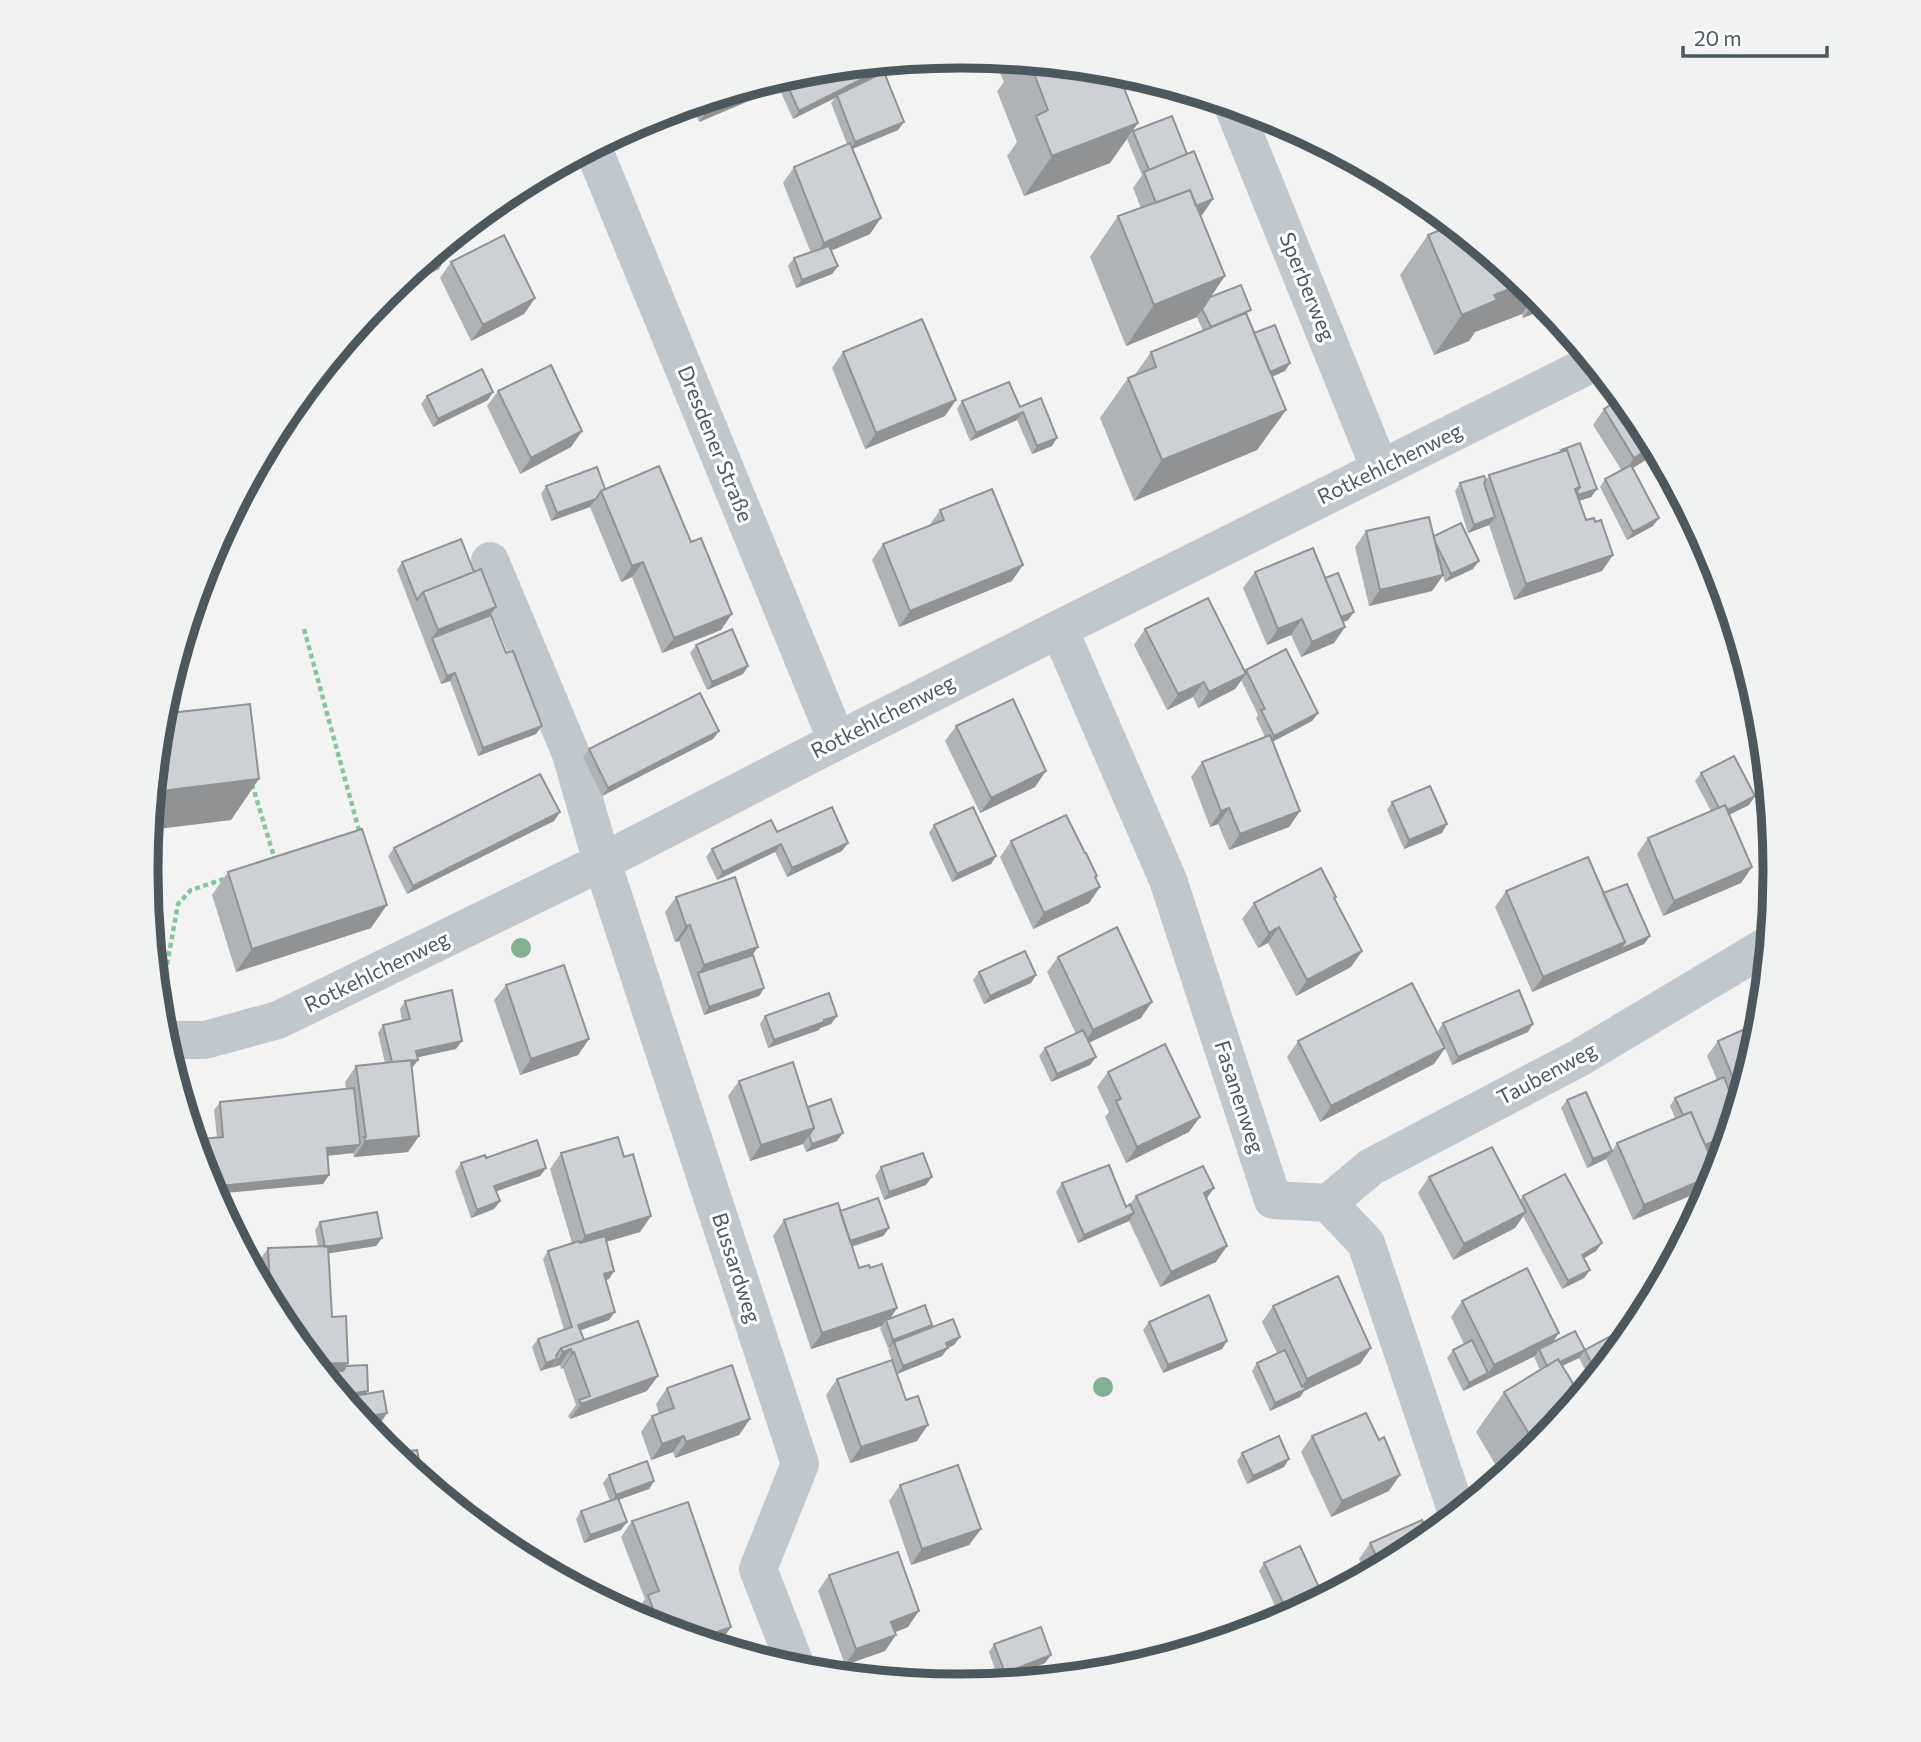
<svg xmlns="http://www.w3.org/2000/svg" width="1921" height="1742" font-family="Commissioner,sans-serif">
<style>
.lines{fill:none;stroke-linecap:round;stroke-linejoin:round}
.path{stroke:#83c69d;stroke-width:4.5;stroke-dasharray:5 3.5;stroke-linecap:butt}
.minor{stroke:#c0c8cd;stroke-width:38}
.tree{fill:#81b092}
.wall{fill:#b0b3b6}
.shaded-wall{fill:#909294}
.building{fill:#cdd0d4;stroke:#909294;stroke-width:2}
.labels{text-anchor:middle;stroke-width:6;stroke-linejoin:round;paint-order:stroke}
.street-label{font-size:21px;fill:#4c585e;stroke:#fff}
.rim{fill:none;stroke:#4c585e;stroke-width:9}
</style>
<rect width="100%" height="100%" fill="#f4f3f3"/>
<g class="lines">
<!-- path -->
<path class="path" d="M304,629l56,205
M252,784l23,76
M161,998l17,-94 13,-14 36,-12"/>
<!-- minor -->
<path class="minor" d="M1233,106l147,363
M593,148l244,593
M490,561l81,193 31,108 198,602 -42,105 39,100
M1059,629l109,251 105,320 55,3 38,40 91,270
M164,1040h41l73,-20 324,-158 235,-121 222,-112 534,-266
M1328,1203l43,-36 208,-109 189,-113"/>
</g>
<!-- trees -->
<g class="tree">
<circle cx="521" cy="948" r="10"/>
<circle cx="1103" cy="1387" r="10"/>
</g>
<!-- wall -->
<path class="wall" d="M994,59l123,12 21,52 -28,40 -86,33 -17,-40 10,-14 -20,-51 7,-9z
M882,69l-4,6 26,47 -6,8 -45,19 17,85 -39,17 7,15 -6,8 -36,14 -8,-22 6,-8 17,-5 -28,-70 11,-16 53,-23 -16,-41 4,-5 -42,21 -14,-31 -80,34 -7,-17 110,-33z
M1133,131l54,23 26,45 -11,16 -2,1 25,60 -15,21 37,19 7,17 36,30 -5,8 -13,6 14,33 -29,40 -123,51 -34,-83 28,-40 6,-2 17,-24 52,-21 -6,-14 -71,29 -36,-89 28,-41 23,-8 -8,-20 9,-13 -15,-36z
M1452,225l85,70 11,13 -25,10 -1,-4 -47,18 -6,9 -35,14 -34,-80 28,-40z
M439,250v19l-39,20 -2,-5z
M451,262l84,36 -11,16 -53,27 -31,-63z
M843,352l102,64 -80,33 -33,-81z
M498,391l84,40 -11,16 -51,27 -33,-68z
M427,396l61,4 -55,27 -12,-23z
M962,401l58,6 32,39 -20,8 -15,-34 -47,21 -13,-32z
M1604,409l34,10 19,34 -24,15 20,58 -26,14 -27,-53 5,-8 17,-8 -29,-46z
M1561,450l36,39 -6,8 -12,4 23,70 -88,29 -25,-75 -21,8 -13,-42 5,-8 26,-3 3,-5 71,-23z
M546,486l59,3 116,141 -59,23 -30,-76 -11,5 -31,-75 -39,14 -10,-27z
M940,510l72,71 -113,46 -27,-67 11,-16 46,-18z
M1366,531l68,5 39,33 -28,13 -2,-6 -11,15 -63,15 -14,-59z
M402,562l89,53 45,119 -58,22 -28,-75 -9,3 -44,-114z
M1255,572l70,6 29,34 -6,8 -5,2 2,5 -11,16 -33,14 -10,-22 -24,10 -24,-57z
M1145,629l100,43 1,-2 72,43 -6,8 -40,21 28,69 -11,16 -60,23 -11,-26 -8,3 -19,-50 11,-15 63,-25 -9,-19 2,-3 -17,-35 -6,9 -37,19 -5,-11 -26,13 -33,-65z
M696,645l52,21 -5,8 -36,16 -17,-37z
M956,726l79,61 -55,26 -35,-72z
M719,731l-6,8 -111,57 -19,-39 6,-8z
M1762,734l4,39 -11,-28z
M1701,773l54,23 -6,9 -20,10 23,52 -11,16 -78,33 -26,-62 11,-16 63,-27 -16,-30z
M1392,802l50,31 -38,16 -17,-39z
M560,812l-6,9 -147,73 -19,-38 6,-8z
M934,825l62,31 -5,8 -39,18 -23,-49z
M777,832l65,19 -55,26 -12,-25 -58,28 -11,-23 6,-8z
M1011,841l85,37 4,9 -11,16 -56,26 -33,-72z
M228,872l143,56 -135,44 -24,-77z
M1506,891l97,2 47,43 -6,8 -112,48 -37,-85z
M676,897l77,58 11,33 -5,8 -55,19 -25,-74 -4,1 -10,-30z
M1334,899l28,52 -11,16 -55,29 -28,-53 -10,5 -16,-29 12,-16z
M1058,957l83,61 -52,25 7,14 -6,8 -39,17 -12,-26 6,-8 31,-14 -29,-62z
M979,972l57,3 -5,8 -47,21 -11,-24z
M506,985l83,54 -11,16 -58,20 -26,-75z
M405,1001l51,48 -39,8 -5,11 7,68 -11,16 -54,5 -1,-4 -25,3 1,19 -6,9 -116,-1 -11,-37 5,-7 16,-1 -3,-28 6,-8 126,-13 -1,-7 11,-16 29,-3 -7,-30 5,-8 19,-4 -2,-12z
M765,1016l66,8 -11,4 -1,2 -51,18 -8,-24z
M1761,1018l-1,12 -34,111 -19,9 -1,39 -73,31 -27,-61 -19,9 -26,-60 6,-8 45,51 5,-8 58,-25 -5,-12 5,-8 42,-18 -10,-24 11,-15 39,-17z
M1443,1023l85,9 -76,33 -7,-17 -11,16 -114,58 -33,-65 11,-16 145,3 -5,-13z
M1108,1072l81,60 -63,31 -21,-46 4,-5 -12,-25z
M739,1081l69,26 29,34 -31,11 -3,-8 -53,17 -22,-65z
M561,1153l63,4 27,59 -11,16 -34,10 8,29 -5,8 -3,1 3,40 -29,10 4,10 63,51 -77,28 -2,-3 8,-11 -13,-37 -2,1 -1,-4 -20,6 -8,-24 6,-8 26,-9 -21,-71 5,-8 24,-8 -22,-74z
M486,1158l60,10 -6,8 -44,15 4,10 -6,8 -23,9 -16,-46 6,-9z
M881,1167l45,18 -42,15 -9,-24z
M1429,1177l91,23 3,-4 79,47 -6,8 -12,7 6,12 -6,8 -22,11 -39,-73 -8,12 -62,32 -35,-67z
M1062,1183l64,24 4,-3 6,-8 70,3 10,63 -56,25 -31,-66 -51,22 -22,-51z
M840,1211l49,17 -6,8 -31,11 7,21h11l27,40 -7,11 42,6 -2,3 30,9 -6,8 -6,3 -6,8 -45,18 20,67 -67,22 -24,-68 11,-16 55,-18 -4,-11 2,-3 -2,1 -8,-20 2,-2 -71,23 -38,-113 11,-16z
M320,1222l62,16 -6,8 -48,7 4,64 16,46 -2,3 22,25 -3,3 17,27 -17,3 -82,-101 -25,-45 -1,-14 11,-16 50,-2 -3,-16z
M1462,1301l91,41 32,8 40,-10 -34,41 -12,-23 -17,8 -26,82 -36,30 -1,-2 2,-2 -25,-42 28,-40 36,-22 -6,-13 1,-1 -72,35 -16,-33 6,-8 11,-6 -13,-27z
M1273,1306l98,42 -11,16 -56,27 -4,6 -30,14 -18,-40 5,-8 20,-10 -15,-31z
M1149,1322l78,19 -5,8 -59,24 -20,-43z
M667,1388l83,31 -11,16 -64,23 -2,-6 -22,8 -10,-28 11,-16 7,-2 -3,-10z
M1312,1436l77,55 -58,26 -30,-65z
M1242,1453l42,14 -37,17 -10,-23z
M609,1475l45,6 -5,8 -30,10 2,31 -37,13 -8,-24 5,-8 29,-10 -7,-18z
M900,1485l81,44 -12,16 -58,20 -22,-64z
M632,1521l99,106 -11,16 -4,2 -68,-21 -8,-5 -3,-9 8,-11 -24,-62z
M1370,1543l43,6 -47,25 -7,-15z
M1264,1563l58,31 -3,5 -38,20 -22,-48z
M829,1575l79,52 -13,5 -10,19 -40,14 -27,-74z
M994,1644l51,19 -46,18 -10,-29z"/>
<!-- shaded-wall -->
<path class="shaded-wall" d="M882,69l-5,8 -40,18 -2,3 -42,21 6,-8z
M788,76l-9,12 -80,34 11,-15 58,-25z
M904,122l-6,8 -49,20 6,-8z
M1138,123l-28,40 -86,33 28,-40z
M1213,199l-11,16 -40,17 11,-16z
M881,218l-11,16 -57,24 11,-15z
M444,261l-5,8 -39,20 6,-8z
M838,266l-6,8 -36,14 6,-8z
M1225,276l-28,41 -71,29 28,-41z
M1523,284l13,10 -14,20 -47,18 -6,9 -35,14 28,-40 32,-20z
M1538,296l10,12 -25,10z
M535,298l-11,16 -53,27 12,-16z
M1290,363l-5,8 -38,16 6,-8z
M493,392l-5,8 -55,27 5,-8z
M956,400l-11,16 -80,33 11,-16z
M1286,410l-29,40 -123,51 28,-41z
M1023,412l-6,8 -47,21 6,-8z
M582,431l-11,16 -51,27 11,-16z
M1057,438l-5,8 -20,8 5,-8z
M1653,446l4,7 -34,21 11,-16z
M1597,489l-6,8 -18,6 5,-8z
M596,499l-6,8 -39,14 6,-8z
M1495,517l-6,8 -21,8 6,-8z
M1659,518l-6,8 -26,14 6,-8z
M1613,555l-11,16 -88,29 12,-16z
M1479,561l-6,8 -28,13 6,-8z
M643,562l-11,15 -11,5 11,-16z
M1023,565l-11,16 -113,46 11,-16z
M1443,575l-11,16 -63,15 11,-16z
M496,607l-11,16 -53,15 6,-8z
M1354,612l-6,8 -20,8 5,-8z
M732,614l-11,16 -59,23 12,-15z
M1302,619l-11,16 -24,10 11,-16z
M1345,627l-11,16 -33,14 11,-15z
M748,666l-5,8 -36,16 5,-8z
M455,673l-5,8 -9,3 6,-8z
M1246,674l-11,15 -37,19 11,-16z
M1204,682l-11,15 -26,13 11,-16z
M1318,713l-6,8 -44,23 6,-8z
M542,726l-6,8 -58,22 5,-8z
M719,731l-6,8 -111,57 6,-8z
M1046,771l-11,16 -55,26 11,-15z
M259,779l-28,41 -81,10 3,-38z
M1755,796l-6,9 -33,16 6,-8z
M1229,808l-11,16 -8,3 11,-16z
M1300,811l-11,16 -60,23 11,-16z
M560,812l-6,9 -147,73 6,-8z
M1447,824l-5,9 -38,16 5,-9z
M848,843l-6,8 -55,26 5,-9z
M781,844l-6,8 -58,28 6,-8z
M996,856l-5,8 -39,18 5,-8z
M1752,867l-11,16 -78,33 11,-15z
M1100,887l-11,16 -56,26 11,-16z
M387,905l-16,23 -135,44 16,-23z
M690,925l-11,16 -4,1 11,-16z
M1279,927l-11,16 -10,5 11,-15z
M1650,936l-6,8 -112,48 11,-15 82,-35z
M758,947l-11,16 -49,10 -5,8 11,-16z
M1362,951l-11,16 -55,29 11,-16z
M1036,975l-5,8 -47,21 6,-8z
M764,988l-5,8 -55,19 5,-8z
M1152,1002l-11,16 -59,28 11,-16z
M837,1016l-6,8 -11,4 -1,2 -51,18 6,-8z
M1533,1024l-5,8 -76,33 6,-8z
M589,1039l-11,16 -58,20 11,-16z
M462,1041l-6,8 -46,10 6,-8z
M1445,1048l-11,16 -114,58 11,-16z
M1096,1057l-6,8 -39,17 6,-8z
M418,1060l-6,8 -20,-5z
M1200,1117l-11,15 -63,31 11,-16z
M814,1128l-11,16 -53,17 11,-16z
M843,1133l-6,8 -31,11 6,-8z
M1728,1135l-2,6 -34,15 5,-8z
M419,1136l-11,16 -54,5 11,-16z
M359,1145l-6,8 -31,3 5,-8z
M1612,1151l-6,8 -19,9 6,-9z
M546,1168l-6,8 -51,18 5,-8z
M1716,1174l-10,15 -73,31 11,-15z
M329,1175l-6,9 -109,10 -4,-7z
M932,1177l-6,8 -42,15 5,-8z
M1214,1188l-11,16 1,-11z
M500,1201l-6,8 -23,9 6,-8z
M1526,1212l-11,16 -62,32 11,-16z
M1134,1213l-5,8 -51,22 6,-8z
M651,1216l-11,16 -66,19 11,-15z
M889,1228l-6,8 -46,15 6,-8z
M382,1238l-6,8 -57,9 6,-8z
M1602,1243l-6,8 -20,12 6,-8z
M1227,1246l-11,16 -56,25 11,-15z
M1590,1270l-6,8 -22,11 6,-8z
M614,1271l-5,8 -11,3 6,-8z
M897,1308l-10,15 -1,-3 -4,6 -71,23 11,-16z
M615,1312l-6,8 -36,13 5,-8z
M932,1325l-5,8 -33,9 -4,5 -2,1 5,-8z
M1559,1333l-11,16h-9l-4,7 -72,35 6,-8 19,-10 6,-8z
M960,1337l-6,8 -14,6 6,-8z
M1227,1341l-5,8 -59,24 5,-8z
M948,1348l-6,8 -45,18 6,-8z
M1371,1348l-11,16 -56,27 -4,6 -30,14 5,-8 22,-10 10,-14z
M571,1349l-11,16 -8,3 11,-16z
M1585,1350l-6,8 -36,17 5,-8z
M574,1352l-11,16 -2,1 11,-16z
M557,1359l-5,8 -12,4 6,-8z
M348,1363l-11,16h-9l-12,-15z
M658,1376l-11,15 -77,28 11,-15z
M368,1391l-6,8 -15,2 -5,-6z
M387,1413l-5,8 -17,3 -5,-6z
M750,1419l-11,16 -64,23 11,-16z
M928,1425l-11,16 -67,22 11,-16z
M684,1436l-11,16 -22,8 11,-16z
M1289,1459l-5,8 -37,17 6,-8z
M1400,1475l-11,16 -58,26 11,-16z
M654,1481l-5,8 -39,14 6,-8z
M627,1522l-6,8 -37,13 6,-8z
M981,1529l-12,16 -58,20 11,-16z
M1322,1594l-3,5 -38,20 6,-8z
M919,1611l-11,16 -28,11 11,-16z
M731,1627l-11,16 -4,2 -19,-6z
M896,1635l-11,16 -40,14 11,-16z
M1051,1655l-6,8 -46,18 6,-8z"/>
<!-- building -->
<path class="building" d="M1030,63l87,8 21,52 -86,33 -16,-40 12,-6z
M880,64l2,5 -83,42 -14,-31 3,-4 14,-4z
M884,72l20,50 -49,20 -18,-47z
M768,82l-58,25 -3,-7z
M1172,116l15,38 -38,16 -16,-39z
M850,143l31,75 -57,25 -30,-76z
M1194,151l19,48 -17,7 -6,-16 -34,13 -12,-31z
M1190,190l35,86 -71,29 -36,-89z
M1452,225l71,59 -29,11 3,5 -35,15 -34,-80z
M504,235l31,63 -52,27 -32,-63z
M829,246l9,20 -36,14 -8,-22z
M439,250l5,11 -38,20 -1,-3z
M1241,285l10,25 -40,17 -9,-18 8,-12z
M1246,313l40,97 -124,50 -34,-82 28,-11 -5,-15z
M922,319l34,81 -80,33 -33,-81z
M1275,325l15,38 -20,9 -16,-39z
M551,365l31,66 -51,27 -33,-67z
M482,369l11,23 -55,27 -11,-23z
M1009,382l11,25 21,-9 16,40 -20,8 -14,-34 -47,21 -14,-32z
M1621,398l17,21 15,27 -19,12 -30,-49z
M1580,443l17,46 -19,6 -1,-4 3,-4 -13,-37 -5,1 -1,-1z
M1567,450l13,37 -5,2 11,31 8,-2 1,4 6,-2 12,35 -87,29 -37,-109z
M1631,465l28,53 -26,14 -28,-53z
M659,466l32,76 10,-4 31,76 -58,24 -31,-76 -11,4 -31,-75z
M597,467l8,22 -4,2 -5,8 -39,14 -11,-27z
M1484,476l2,4 -2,3 11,34 -21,8 -14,-42z
M992,489l31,76 -113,46 -27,-67 61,-24 -4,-10z
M1429,517l14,58 -63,15 -14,-59z
M1461,523l18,38 -28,13 -16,-32 -1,-6z
M461,539l13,33 -51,20 -6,8 -15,-38z
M1313,548l32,79 -33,15 -10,-23 -24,10 -23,-57z
M481,569l15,38 -58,23 -15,-38z
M1338,573l16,39 -13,5 -16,-39z
M1208,598l38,76 -37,18 -5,-10 -26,12 -33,-65z
M491,615l15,38 7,-2 29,75 -59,22 -28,-75 -8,3 -15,-38z
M732,629l16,37 -36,16 -16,-37z
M1286,649l32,64 -44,23 -13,-26 4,-1 -19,-39z
M700,693l19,38 -111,57 -19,-39z
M1013,699l33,72 -55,27 -35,-72z
M250,704l9,75 -106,13 8,-78z
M1270,735l30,76 -60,23 -11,-26 -8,3 -19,-49z
M1734,756l21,40 -27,14 -3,-5 -6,3 -18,-35z
M540,774l20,38 -147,74 -19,-38z
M1430,786l17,38 -38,16 -17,-38z
M1725,805l27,62 -78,34 -26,-63z
M832,807l16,36 -56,25 -11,-24 -58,28 -11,-23 59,-29 6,12z
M973,807l23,49 -39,18 -23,-49z
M1066,815l19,38h1l11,23 -2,1 5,10 -56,26 -33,-72z
M362,829l25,76 -135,44 -24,-77z
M1588,857l37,85 -82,35 -37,-86z
M1321,868l15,29 -2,1 28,53 -55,29 -28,-53 -10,6 -15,-30z
M735,877l23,70 -54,18 -14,-40 -4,1 -10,-29z
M1627,884l23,52 -31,14 6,-8 -22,-49z
M1117,927l35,75 -59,28 -35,-73z
M1025,951l11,24 -46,21 -11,-24z
M753,955l11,33 -55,19 -11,-34z
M564,965l25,74 -58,20 -25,-74z
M1412,983l33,65 -114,58 -33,-65z
M452,990l10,51 -46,10 2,9 -26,2 -9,-37 27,-6 -5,-18z
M1519,990l14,34 -75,33 -15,-34z
M829,993l8,23 -13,4v2l-50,18 -9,-24z
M1761,1022l-1,8 -20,65 -22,-54z
M1083,1030l13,27 -39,17 -12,-26z
M1165,1044l35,73 -63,30 -21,-46 5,-2 -13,-27z
M411,1060l8,76 -54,5 -1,-4h2l-10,-71z
M793,1062l21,66 -53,17 -22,-64z
M1724,1077l12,31 -8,27 -23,10 -14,-33 -8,3 -8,-17z
M354,1088l6,55 -1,2 -32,3 2,27 -119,12 -6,-15 -3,-33 22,-2 -3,-35z
M1586,1092l26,59 -19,8 -26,-59z
M831,1099l12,34 -31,11 -3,-9 5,-7 -6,-21z
M1691,1112l26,60 -1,2 -72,31 -27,-62z
M618,1137l6,20 9,-3 18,62 -66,20 -24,-83z
M537,1140l9,28 -52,18 6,15 -23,9 -16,-47 24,-8 1,3z
M1492,1147l34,65 -62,32 -35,-67z
M923,1153l9,24 -43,15 -8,-25z
M1109,1165l17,42 4,-3 4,9 -50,22 -22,-52z
M1203,1166l11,22 -10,5 23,53 -56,26 -35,-76z
M1565,1174l37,69 -20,12 8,15 -22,11 -45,-85z
M878,1198l11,30 -39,13 -10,-30z
M838,1203l21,65 10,-3 1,3 12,-4 15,44 -75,25 -38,-113z
M377,1212l5,26 -57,9 -5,-25z
M605,1236l9,35 -10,3 11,38 -37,13 6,15 -23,8 -5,8 1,3 -11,4 -8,-24 34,-12 -24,-76 31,-10 1,2z
M328,1246l4,71 14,-1 2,47 -32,1 -33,-41 -12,-21 -3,-54z
M1527,1268l32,65 -65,32 -32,-64z
M1338,1276l33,72 -64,31 -34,-73z
M1209,1295l18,46 -59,24 -19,-43z
M925,1305l7,20 -39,15 -7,-20z
M953,1319l7,18 -14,6 2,5 -45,18 -9,-24z
M638,1321l20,55 -77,28 -2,-4 11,-4 -16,-44 -2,1 -1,-4 -8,3 -2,-4z
M1575,1331l10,19 35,-19 5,9 -28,34 -12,-24 -25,12 -2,-3 -11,7 -8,-17z
M1472,1340l16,33 -19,10 -16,-33z
M1285,1350l17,37 2,-1 2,3 -31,14 -18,-40z
M1558,1359l22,36 -45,54 -8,-13 2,-2 -25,-42z
M892,1360l14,40 12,-4 10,29 -67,22 -24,-68z
M367,1365l1,26 -26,4 -20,-24h21l3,-5z
M732,1365l18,54 -64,23 -2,-6 -22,8 -10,-28 22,-8 -7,-20z
M383,1391l4,22 -27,5 -16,-20z
M1366,1413l13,27 5,-3 16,38 -58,26 -30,-65z
M1279,1436l10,23 -36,17 -11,-23z
M417,1450l6,29 -30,-25z
M647,1461l7,20 -38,14 -7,-20z
M958,1465l23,64 -59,20 -22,-64z
M618,1498l9,24 -37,13 -9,-24z
M688,1502l43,125 -34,12 -37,-12 -12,-32 11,-4 -27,-70z
M1422,1520l7,16 -16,13 -32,17 -11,-23z
M1300,1546l22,48 -35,17 -23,-48z
M898,1552l21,59 -28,11 5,13 -40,14 -27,-74z
M1041,1627l10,28 -46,18 -11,-29z"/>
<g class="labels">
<!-- street labels -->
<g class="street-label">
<text transform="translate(1307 287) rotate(68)" y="7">Sperberweg</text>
<text transform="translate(715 444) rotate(68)" y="7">Dresdener Straße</text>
<text transform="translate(1390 464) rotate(-26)" y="7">Rotkehlchenweg</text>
<text transform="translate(883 717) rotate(-27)" y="7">Rotkehlchenweg</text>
<text transform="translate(377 972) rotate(-26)" y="7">Rotkehlchenweg</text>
<text transform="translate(1547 1074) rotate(-28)" y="7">Taubenweg</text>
<text transform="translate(1239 1097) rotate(72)" y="7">Fasanenweg</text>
<text transform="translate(736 1268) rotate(72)" y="7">Bussardweg</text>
</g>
</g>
<!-- crop -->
<path d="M0 0H1921V1742H0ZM960 68H961A802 802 0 0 1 1763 870V872A802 802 0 0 1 961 1674H960A802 802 0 0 1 158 872V870A802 802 0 0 1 960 68Z" fill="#f1f2f2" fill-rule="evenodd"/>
<path class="rim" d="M960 68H961A802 802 0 0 1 1763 870V872A802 802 0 0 1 961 1674H960A802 802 0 0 1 158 872V870A802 802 0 0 1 960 68Z"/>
<!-- scale -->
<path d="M1683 46v10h144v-10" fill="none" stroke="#4c585e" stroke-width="3.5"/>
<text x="1694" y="46" font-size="21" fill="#4c585e" stroke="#ffffff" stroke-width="5" paint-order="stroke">20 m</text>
</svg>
